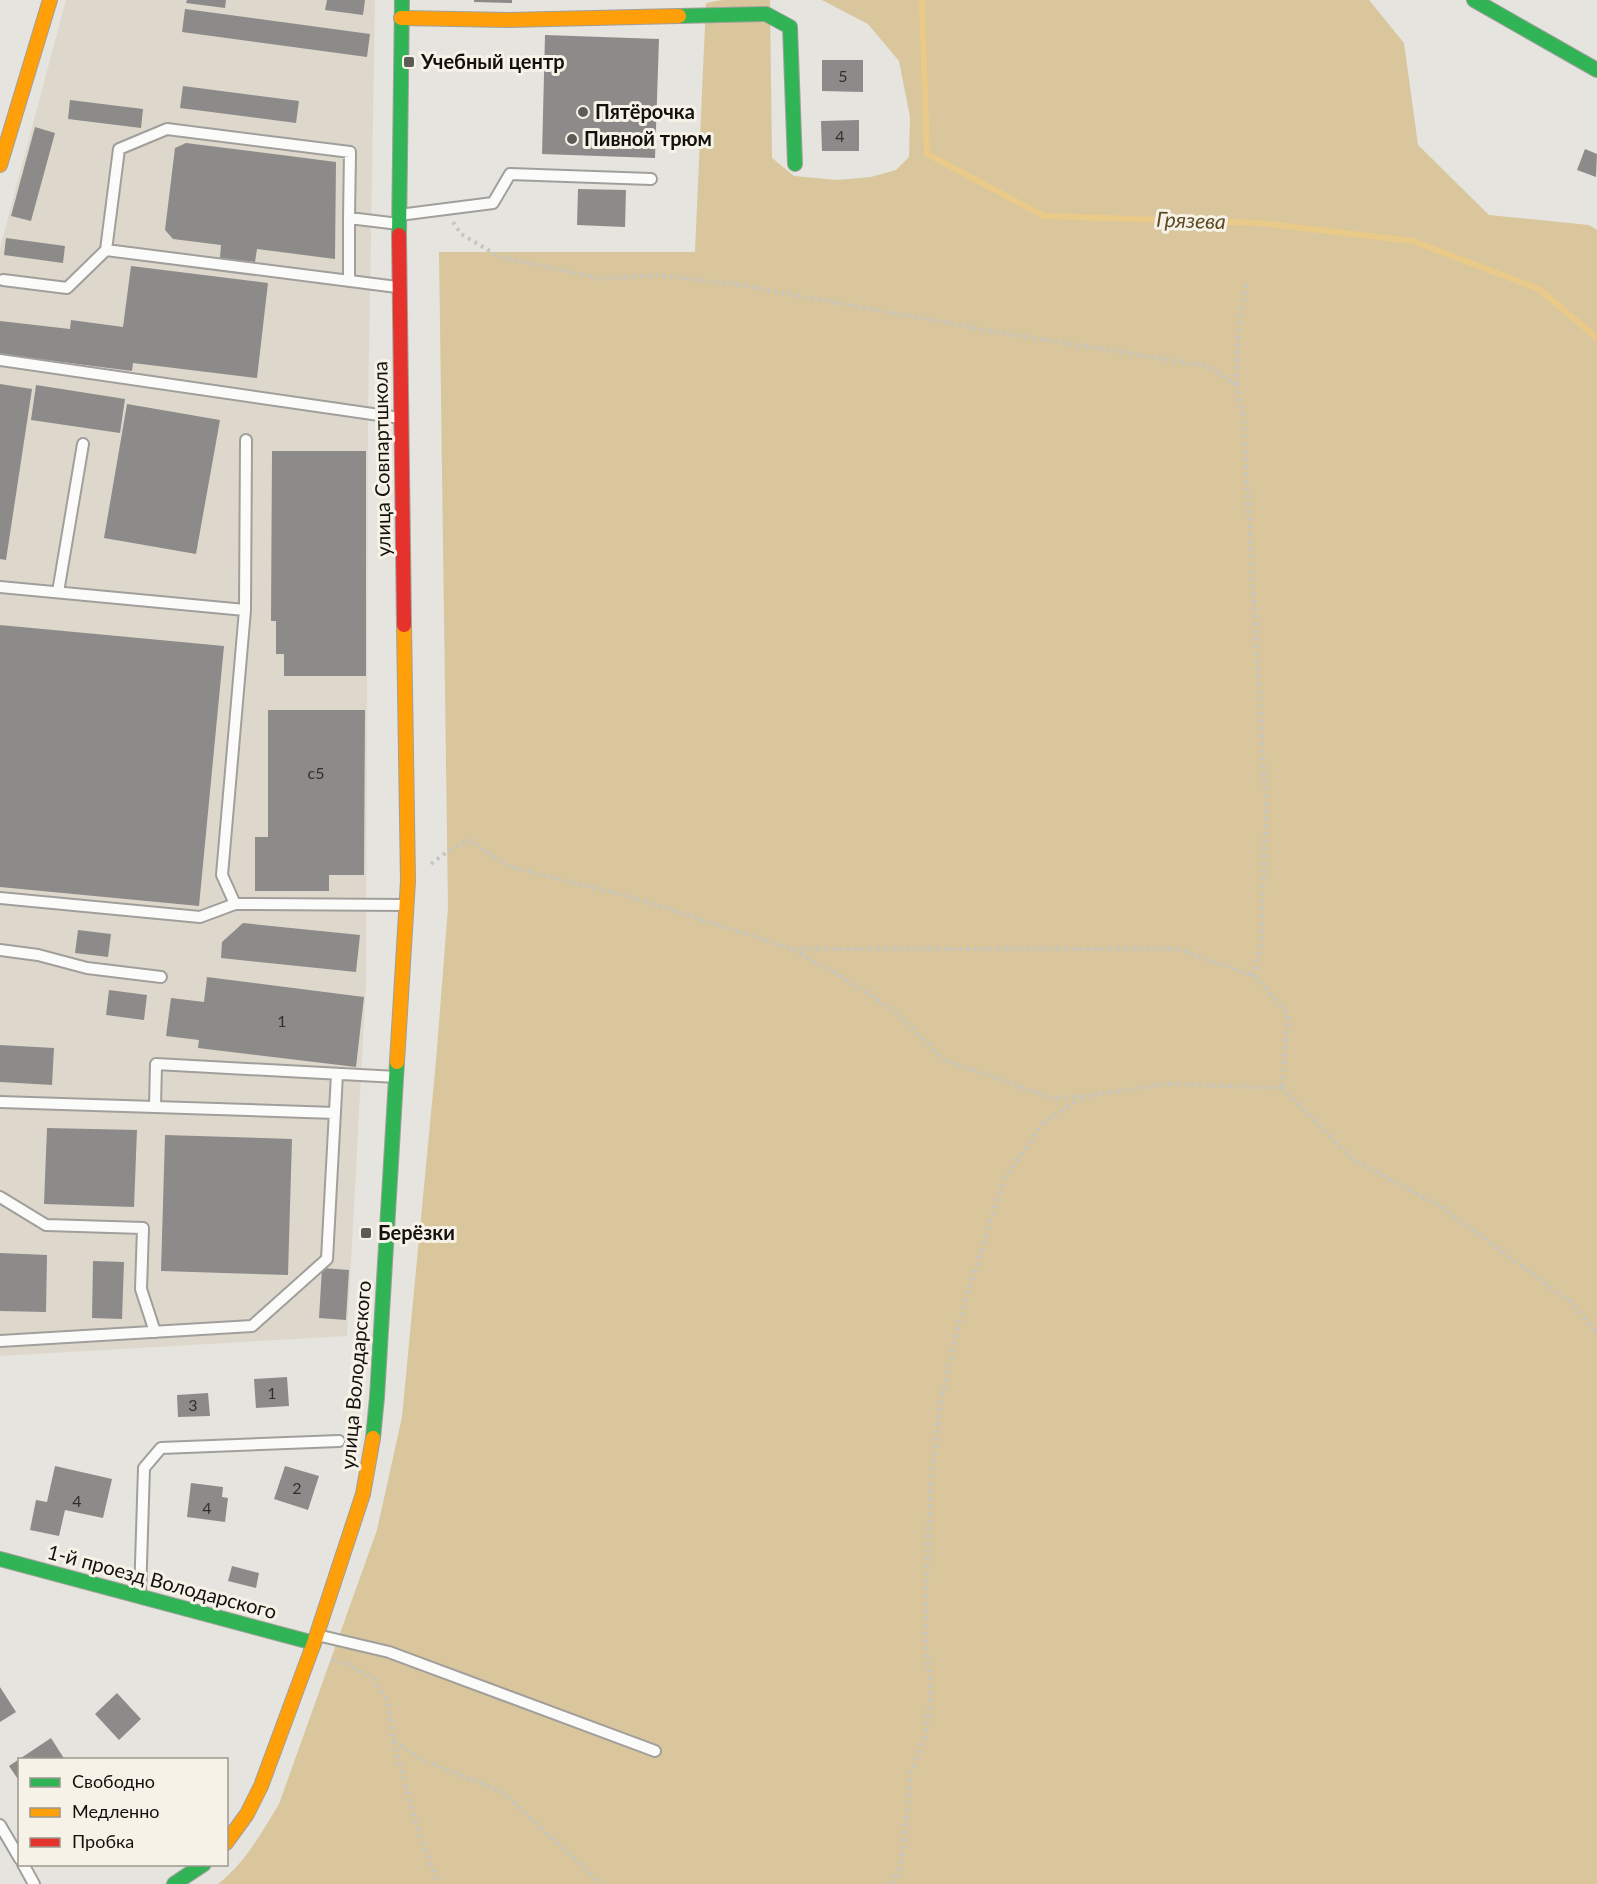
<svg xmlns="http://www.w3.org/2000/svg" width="1597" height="1884" font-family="Lato,sans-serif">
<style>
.built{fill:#ded8cc}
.green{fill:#d9c69c}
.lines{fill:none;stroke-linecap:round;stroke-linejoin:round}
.stream{stroke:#eaca88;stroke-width:6}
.building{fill:#8c8b8a}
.lane-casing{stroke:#a19f9b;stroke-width:14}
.fast-casing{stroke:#a19f9b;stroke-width:16}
.slow-casing{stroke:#a19f9b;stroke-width:16}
.jam-casing{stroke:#a19f9b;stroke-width:16}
.path{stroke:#c5c5c2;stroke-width:4;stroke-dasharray:3 4.5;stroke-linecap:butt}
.lane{stroke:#fbfbfa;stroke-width:10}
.fast{stroke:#30b455;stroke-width:14}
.slow{stroke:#ff9f0a;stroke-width:14}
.jam{stroke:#e5322d;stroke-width:14}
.poi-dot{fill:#5d5b56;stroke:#f7f2e7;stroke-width:2}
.labels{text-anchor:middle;stroke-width:6;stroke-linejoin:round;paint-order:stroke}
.number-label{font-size:16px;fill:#31302c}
.poi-label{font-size:20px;font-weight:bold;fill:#13110d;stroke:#f7f2e7;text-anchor:start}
.street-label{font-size:20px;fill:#13110d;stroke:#f7f2e7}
.water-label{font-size:21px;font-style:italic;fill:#5c4a23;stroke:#f7f2e7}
</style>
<rect width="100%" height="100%" fill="#e6e4de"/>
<!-- built -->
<path class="built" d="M66,0h309l-7,413 -2,571 -19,352 -347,20v-1108z"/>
<!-- green -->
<path class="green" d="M722,0h48l2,158 22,18 43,4 34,-3 25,-7 13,-13 1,-40 -11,-56 -31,-37 -46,-24h547l35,43 14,102 71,70 100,10 8,5v1654h-1379c27,-21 44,-52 61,-80l98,-274 25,-113 34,-356 12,-153 -9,-656h256l11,-249z"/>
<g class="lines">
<!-- stream -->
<path class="stream" d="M922,0l5,154 117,62 216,7 153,18 126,48 58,49"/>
</g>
<!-- building -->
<path class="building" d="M187,0h39l-1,8 -39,-5z
M327,0h38l-2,15 -38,-5z
M474,0h38v3l-38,-1z
M185,9l185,25 -3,23 -185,-25z
M545,35l114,4 -4,119 -113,-4z
M822,60h41v32l-41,-1z
M183,86l116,15 -3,22 -116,-15z
M70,100l73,9 -2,19 -73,-9z
M859,120v31h-37l-1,-30z
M35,127l20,6 -24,88 -20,-5z
M186,143l150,19 -1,97 -78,-10 -2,13 -35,-4 1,-13 -48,-6 -8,-9 10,-82z
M1585,149l12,5 -1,23 -19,-7z
M578,189l48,1 -1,37 -48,-2z
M6,238l59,8 -2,17 -59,-8z
M131,266l137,17 -11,95 -124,-15 -1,8 -132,-17v-33l70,8 1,-9 52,7z
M0,384l32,5 -26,171 -6,-1z
M36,385l89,14 -5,34 -89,-13z
M127,404l93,16 -24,134 -92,-16z
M272,451h94v225h-82v-22h-8v-33h-5z
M0,625l224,21 -25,260 -199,-19z
M268,710h97l-1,165h-35v16h-74v-54h13z
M243,923l117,12 -4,37 -135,-14 1,-16z
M78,930l33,4 -3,23 -33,-4z
M207,977l157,20 -8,70 -158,-19 1,-8 -33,-4 5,-38 33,4z
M109,990l38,5 -3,25 -38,-5z
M0,1045l54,3 -2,37 -52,-3z
M47,1128l90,2 -3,77 -90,-3z
M165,1135l127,4 -4,136 -127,-4z
M0,1253l47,2 -1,57 -46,-1z
M93,1261l31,1 -2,57 -30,-1z
M322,1268l27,2 -3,50 -27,-2z
M287,1377l2,29 -33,2 -2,-29z
M208,1393l2,23 -32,1 -1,-22z
M55,1466l57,13 -9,39 -38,-8 -6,26 -29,-6 6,-30 11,2z
M285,1466l34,10 -11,34 -34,-11z
M191,1483l32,4 -1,10 6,1 -3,24 -38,-5z
M232,1566l27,7 -3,15 -28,-7z
M0,1687l16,25 -16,10z
M117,1693l24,26 -22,21 -24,-26z
M51,1738l14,22h-45v22l-11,-16z"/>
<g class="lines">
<defs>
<path id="lane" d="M399,215l94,-12 17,-29 141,5
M3,280l64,8 39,-38
M349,281v-63
M397,287l-291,-37 13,-101 48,-20 183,23 -1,66 50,6
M0,360l400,58
M0,587l245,23
M58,592l25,-148
M0,898l200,19 35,-13 172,1
M235,904l-13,-29 23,-265 1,-170
M0,950l38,5 49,13 74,9
M0,1102l155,5 1,-43 241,13
M155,1107l180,6
M0,1197l46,28 97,3 -2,61 14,43
M0,1341l252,-15 75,-67 10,-185
M140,1596l4,-128 17,-20 178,-7
M317,1635l72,17 266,99
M0,1825l20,34
M23,1864l11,20"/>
<path id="fast" d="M1474,0l123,70
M679,16l87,-2 24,13 5,137
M399,235l3,-235
M373,1438l4,-41 20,-335
M0,1559l314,84
M174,1884l30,-20"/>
<path id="slow" d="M401,18l107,2 171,-4
M0,165l50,-165
M397,1062l11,-181 -4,-256
M226,1843l21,-29 14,-28 53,-143 49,-149 10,-56"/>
<path id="jam" d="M399,235l5,390"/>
</defs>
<!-- lane casing -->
<use href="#lane" class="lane-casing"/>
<!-- fast casing -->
<use href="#fast" class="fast-casing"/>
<!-- slow casing -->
<use href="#slow" class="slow-casing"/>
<!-- jam casing -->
<use href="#jam" class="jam-casing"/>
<!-- path -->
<path class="path" d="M453,222l8,12 39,23 103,22 53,-4 78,9 263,48 210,34 29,19 7,29 23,396 -5,135 -7,31
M1236,384l3,-66 8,-34
M431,864l17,-13 21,-11 42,27 127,32 154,50h385l77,27 34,38 -6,74
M793,950l44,24 56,36 51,50 108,38 34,-2 80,-12 116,4 70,71 88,47 131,96 26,31
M332,1660l16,4 26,15 14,24 5,37 25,91 21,53
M394,1740l28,20 79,31 101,93
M892,1884l9,-18 10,-93 15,-40 5,-43 -6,-55 5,-145 11,-91 21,-88 42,-132 40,-57 41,-26"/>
<!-- lane -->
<use href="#lane" class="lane"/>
<!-- fast -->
<use href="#fast" class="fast"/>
<!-- slow -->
<use href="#slow" class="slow"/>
<!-- jam -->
<use href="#jam" class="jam"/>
</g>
<!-- markers -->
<g class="poi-dot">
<rect x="403" y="56" width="12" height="12" rx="3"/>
<circle cx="583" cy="112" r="6"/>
<circle cx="572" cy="139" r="6"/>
<rect x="360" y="1227" width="12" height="12" rx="3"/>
</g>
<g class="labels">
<!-- number labels -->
<g class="number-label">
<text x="843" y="82">5</text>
<text x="840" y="142">4</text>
<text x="316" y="779">с5</text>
<text x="282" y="1027">1</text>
<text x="272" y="1399">1</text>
<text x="193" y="1411">3</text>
<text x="297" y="1494">2</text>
<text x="77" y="1507">4</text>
<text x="207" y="1514">4</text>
</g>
<!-- poi labels -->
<g class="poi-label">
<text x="421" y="69">Учебный центр</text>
<text x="595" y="119">Пятёрочка</text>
<text x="584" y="146">Пивной трюм</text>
<text x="378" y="1240">Берёзки</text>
</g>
<!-- street labels -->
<g class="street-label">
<text transform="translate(382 459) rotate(-91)" y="7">улица Совпартшкола</text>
<text transform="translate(356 1375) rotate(-85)" y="7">улица Володарского</text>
<text transform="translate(162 1582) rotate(15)" y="7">1-й проезд Володарского</text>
</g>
<!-- water labels -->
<g class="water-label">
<text transform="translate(1191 221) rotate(2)" y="7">Грязева</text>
</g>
</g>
<!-- legend -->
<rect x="18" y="1758" width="210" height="108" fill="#f7f2e7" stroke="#9c9890" stroke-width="1.5"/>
<rect x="30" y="1778" width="30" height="9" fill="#30b455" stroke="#9c9890" stroke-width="1.5"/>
<text x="72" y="1788" font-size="18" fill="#13110d">Свободно</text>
<rect x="30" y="1808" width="30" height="9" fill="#ff9f0a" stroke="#9c9890" stroke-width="1.5"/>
<text x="72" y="1818" font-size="18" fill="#13110d">Медленно</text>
<rect x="30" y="1838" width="30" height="9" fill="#e5322d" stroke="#9c9890" stroke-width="1.5"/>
<text x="72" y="1848" font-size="18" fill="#13110d">Пробка</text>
</svg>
